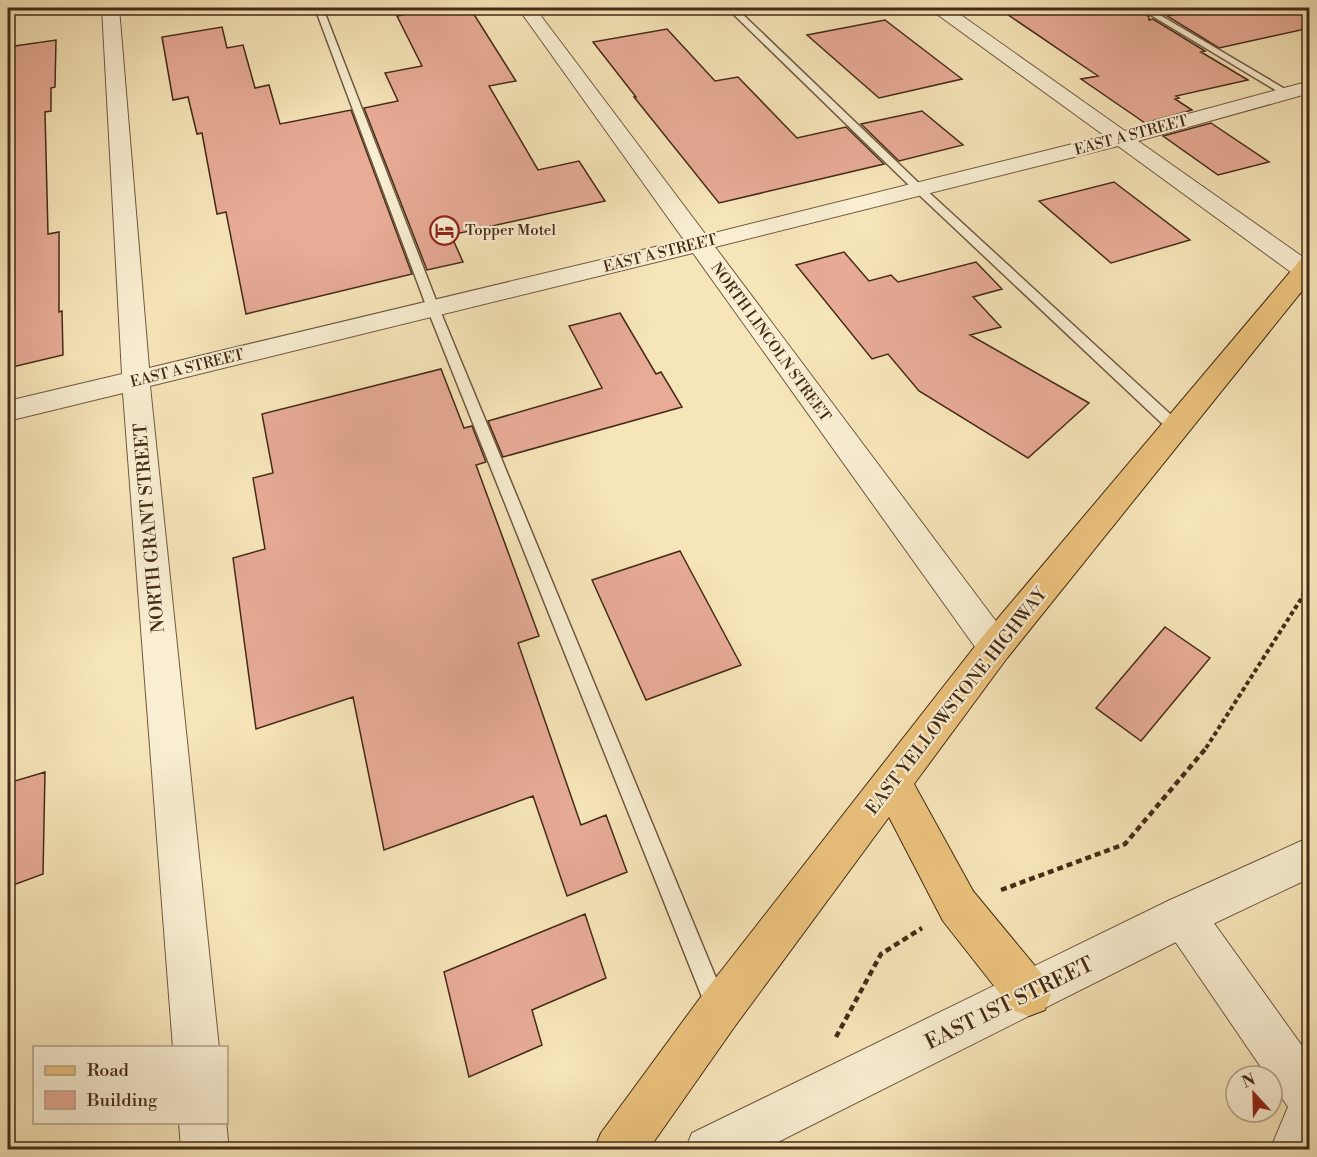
<svg xmlns="http://www.w3.org/2000/svg" width="1317" height="1157" font-family="'Libre Bodoni',serif">
<style>
.building{fill:#e7ab96;stroke:#442a16;stroke-width:1.5}
.lines{fill:none;stroke-linecap:round;stroke-linejoin:round}
.service-casing{stroke:#70593f;stroke-width:3}
.minor-casing{stroke:#70593f;stroke-width:2}
.tertiary-casing{stroke:#70593f;stroke-width:2}
.primary-casing{stroke:#442a16;stroke-width:2}
.path-far1{stroke:#442a16;stroke-width:4;stroke-dasharray:4.5 3;stroke-linecap:butt}
.path{stroke:#442a16;stroke-width:4.5;stroke-dasharray:6 4;stroke-linecap:butt}
.service{fill:#f9eed2;fill-rule:evenodd}
.minor{fill:#f9eed2;fill-rule:evenodd}
.tertiary{fill:#f9eed2;fill-rule:evenodd}
.primary{fill:#ebc27c;fill-rule:evenodd}
.labels{text-anchor:middle;stroke-width:4.5;stroke-linejoin:round;paint-order:stroke}
.far-street-label{font-size:15px;fill:#442a16;stroke:#f9eed2}
.far-poi-label{font-size:15px;fill:#442a16;stroke:#f9eed2;text-anchor:start}
.street-label{font-size:18px;fill:#442a16;stroke:#f9eed2}
.near-street-label{font-size:21px;fill:#442a16;stroke:#f9eed2}
</style>
<rect width="100%" height="100%" fill="#f6e5b9"/>
<filter id="stains"><feTurbulence type="fractalNoise" baseFrequency=".00333" numOctaves="4"/><feColorMatrix values="0 0 0 0 .2 0 0 0 0 .09 0 0 0 0 .02 0 0 0 .5 -.17"/></filter>
<radialGradient id="worn" r=".72"><stop offset=".6" stop-color="#630" stop-opacity="0"/><stop offset="1" stop-color="#630" stop-opacity=".3"/></radialGradient>
<!-- building -->
<path class="building" d="M399,8h71l46,73 -27,5 49,84 41,-9 26,40 -154,34 12,27 -36,8 -63,-162 34,-7 -13,-28 37,-7 -25,-50 6,-1z
M998,8h139l12,9v3l4,-1 52,32 -4,1 47,28 -72,16 3,2 -4,1 17,11 -47,13 -64,-44 17,-3z
M1210,8h100v20l-91,20 -52,-32z
M885,20l77,59 -83,19 -72,-63z
M222,27l5,21 16,-3 12,43 14,-3 11,39 71,-14 61,164 -166,40 -20,-102 -9,2 -15,-81 -5,1 -9,-37 -15,3 -11,-63z
M667,29l48,52 23,-4 59,61 49,-11 38,37 -165,39 -85,-106h2l-43,-55z
M56,40l-1,47 -4,1v23l-6,1 3,122 11,-2v80l3,-1 1,44 -55,13v-321z
M922,111l41,34 -64,16 -38,-37z
M1211,123l58,39 -51,13 -55,-39z
M1114,182l76,58 -79,23 -72,-62z
M844,252l25,29 22,-6 7,7 78,-20 26,27 -29,8 28,30 -31,8 119,68 -61,55 -109,-67 -31,-37 -16,5 -76,-94z
M620,313l36,61 5,-2 21,35 -179,50 -15,-36 114,-33 -33,-62z
M441,369l23,59 8,-2 14,36 -10,3 63,171 -21,7 63,182 25,-10 21,57 -60,24 -34,-100 -149,54 -31,-153 -97,32 -23,-171 32,-9 -12,-71 20,-5 -11,-59z
M680,551l61,114 -95,35 -54,-120z
M1165,627l45,31 -69,83 -45,-33z
M45,772l-2,102 -35,13v-104z
M585,914l21,64 -74,32 10,35 -73,32 -25,-105z"/>
<g class="lines">
<defs>
<path id="service" d="M315,8h8l116,300 289,699 -3,8 -8,3 -8,-3 -3,-8 -279,-699z
M727,8h9l187,179 258,237 2,4 -2,4h-10l-256,-241z
M1139,8h9l142,84 -8,2z"/>
<path id="minor" d="M102,8h17l30,360 535,-128 -166,-232h17l171,227 399,-99 -171,-124 -2,-4h19l174,123 185,-50v12l-172,48 172,121v14l-15,-1 -177,-129 -403,101 292,389 5,11 -5,11 -12,4 -12,-4 -290,-405 -543,133 69,662h-46l-50,-655 -115,28v-20l114,-27z
M1183,895l15,6 112,156v93h-40l18,-43 -16,-24v-7h-5l-99,-145 -6,-15 6,-15z
M226,1121l3,29h-48l-2,-28z"/>
<path id="tertiary" d="M1310,837v41l-112,53 -436,219h-77l7,-17 476,-232z"/>
<path id="primary" d="M1310,257v24l-303,377 -93,126 59,107 72,87 6,16 -6,16 -16,6 -16,-6 -70,-89 -54,-104 -154,209 -87,124h-54l7,-17 102,-139 280,-358 318,-377z"/>
</defs>
<!-- service casing -->
<use href="#service" class="service-casing"/>
<!-- minor casing -->
<use href="#minor" class="minor-casing"/>
<!-- tertiary casing -->
<use href="#tertiary" class="tertiary-casing"/>
<!-- primary casing -->
<use href="#primary" class="primary-casing"/>
<!-- path-far1 -->
<path class="path-far1" d="M1206,748l95,-149 9,-19"/>
<!-- path -->
<path class="path" d="M1001,890l124,-46 82,-97
M836,1037l45,-83 41,-26"/>
<!-- service -->
<use href="#service" class="service"/>
<!-- minor -->
<use href="#minor" class="minor"/>
<!-- tertiary -->
<use href="#tertiary" class="tertiary"/>
<!-- primary -->
<use href="#primary" class="primary"/>
</g>
<!-- icons -->
<defs>
<symbol id="hotel-ring" viewBox="-11 -11 22 22"><circle r="9.5" fill="#f9eed2" stroke="#8f2418" stroke-width="1.5"/><path d="M-6-4.5h1.5V1H6V5H4.5V3h-9V5H-6ZM-4 0a1.8 1.8 0 1 1 3.6 0ZM.5 0V-2.5h3Q6-2.5 6 0Z" fill="#8f2418"/></symbol>
</defs>
<g fill-rule="evenodd">
<use href="#hotel-ring" x="428" y="214" width="33" height="33"/>
</g>
<g class="labels">
<!-- far-street labels -->
<g class="far-street-label">
<text transform="translate(1131 135) rotate(-15)" y="5">EAST A STREET</text>
<text transform="translate(660 253) rotate(-14)" y="5">EAST A STREET</text>
<text transform="translate(771 342) rotate(54)" y="5">NORTH LINCOLN STREET</text>
<text transform="translate(187 368) rotate(-14)" y="5">EAST A STREET</text>
</g>
<!-- far-poi labels -->
<g class="far-poi-label">
<text x="465" y="235">Topper Motel</text>
</g>
<!-- street labels -->
<g class="street-label">
<text transform="translate(149 528) rotate(-95)" y="6">NORTH GRANT STREET</text>
<text transform="translate(956 701) rotate(-52)" y="6">EAST YELLOWSTONE HIGHWAY</text>
</g>
<!-- near-street labels -->
<g class="near-street-label">
<text transform="translate(1009 1003) rotate(-26)" y="7">EAST 1ST STREET</text>
</g>
</g>
<!-- margin -->
<rect width="1317" height="1157" fill="none" stroke="#f6e5b9" stroke-width="30"/>
<rect x="9" y="9" width="1299" height="1139" fill="none" stroke="#442a16" stroke-width="3"/>
<rect x="15" y="15" width="1287" height="1127" fill="none" stroke="#442a16" stroke-width="1.5"/>
<!-- legend -->
<rect x="33" y="1046" width="195" height="78" fill="#f9eed2" stroke="#b1a087" stroke-width="1.5"/>
<rect x="45" y="1066" width="30" height="9" fill="#ebc27c" stroke="#b1a087" stroke-width="1.5"/>
<text x="87" y="1076" font-size="18" fill="#442a16">Road</text>
<rect x="45" y="1091" width="30" height="18" fill="#e7ab96" stroke="#b1a087" stroke-width="1.5"/>
<text x="87" y="1106" font-size="18" fill="#442a16">Building</text>
<!-- north arrow -->
<g transform="translate(1254 1094) rotate(338)"><circle r="28" fill="#f9eed2" stroke="#b1a087" stroke-width="1.5"/>
<path d="M0-4.5L10 22L0 15L-10 22Z" fill="#8f2418"/>
<text y="-9" font-size="16" font-weight="bold" text-anchor="middle" fill="#442a16">N</text>
</g>
<rect width="100%" height="100%" filter="url(#stains)"/>
<rect width="100%" height="100%" fill="url(#worn)"/>
</svg>
